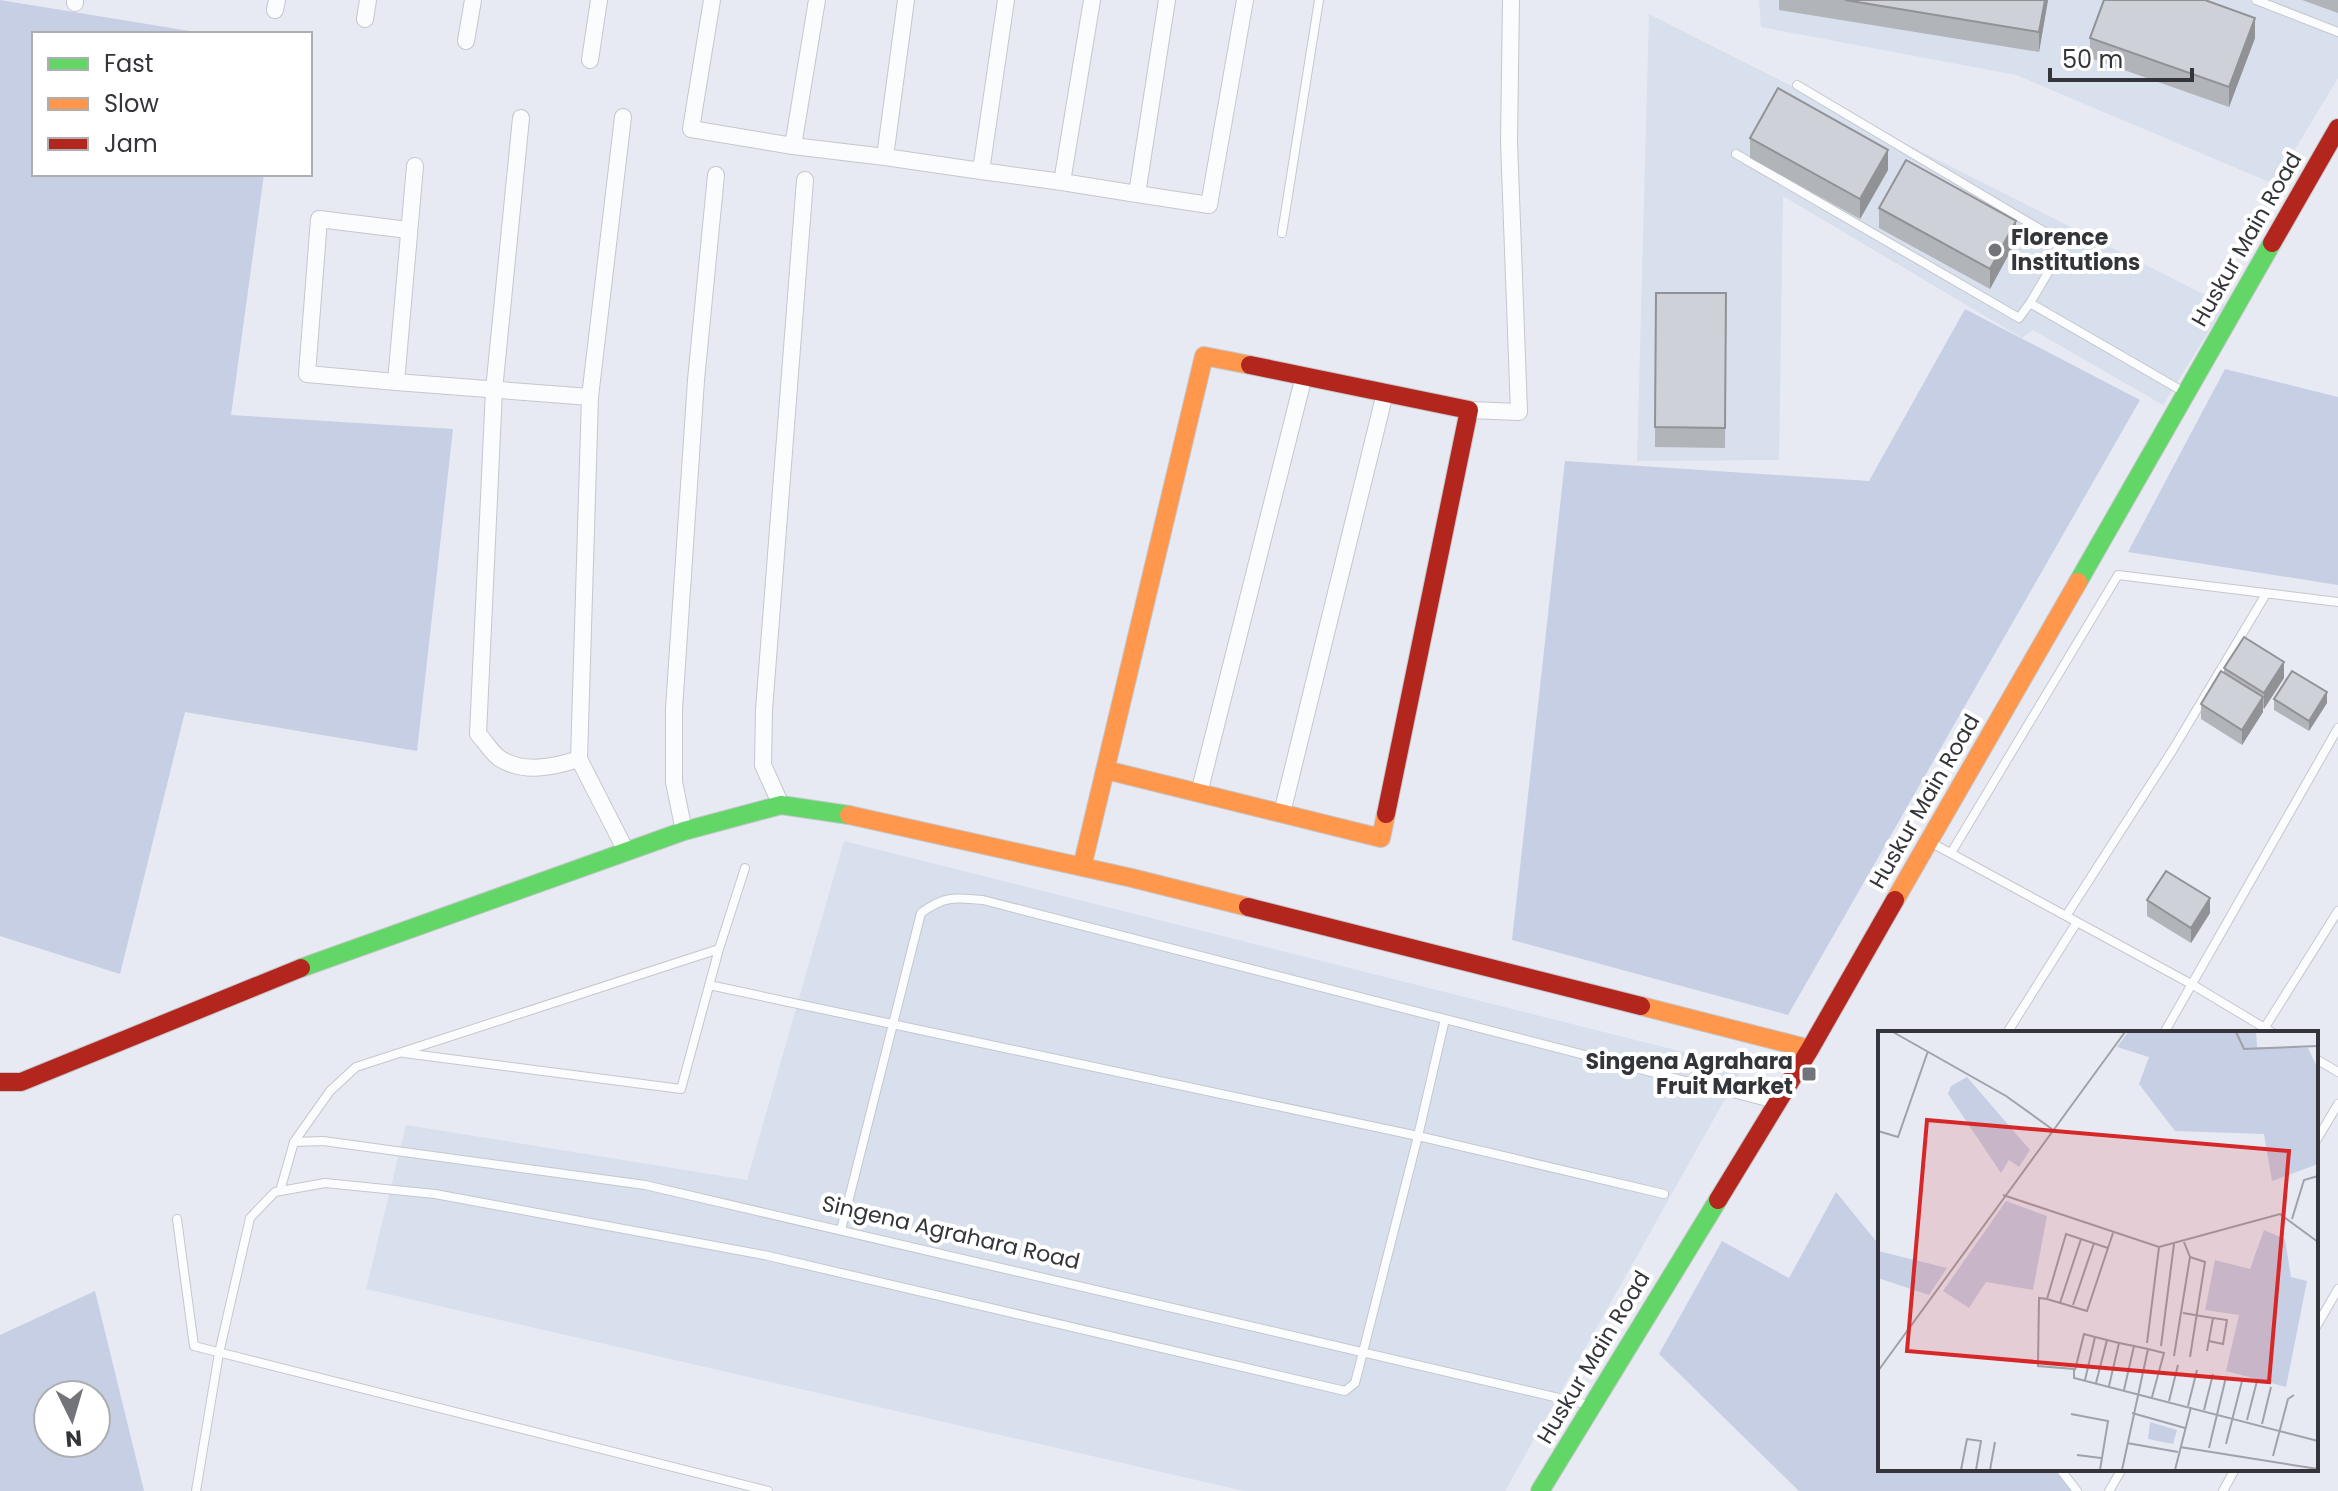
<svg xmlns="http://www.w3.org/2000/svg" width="2338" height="1491" font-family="Poppins,sans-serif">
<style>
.built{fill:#d8dfed}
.green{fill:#c6cfe4;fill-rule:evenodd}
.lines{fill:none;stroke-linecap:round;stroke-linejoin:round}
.lane-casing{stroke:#c5c7cd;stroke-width:10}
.street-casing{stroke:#c5c7cd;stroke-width:18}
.fast-casing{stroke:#c5c7cd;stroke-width:20}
.slow-casing{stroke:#c5c7cd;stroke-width:20}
.jam-casing{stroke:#c5c7cd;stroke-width:20}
.lane{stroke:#fbfcfd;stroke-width:8}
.street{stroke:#fbfcfd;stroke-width:16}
.fast{stroke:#63d668;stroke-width:18}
.slow{stroke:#ff974d;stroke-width:18}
.jam{stroke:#b3261e;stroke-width:18}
.wall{fill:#b1b4b9}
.shaded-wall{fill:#909296}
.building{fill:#ced1d7;stroke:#909296;stroke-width:2}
.poi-dot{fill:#72747a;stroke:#fff;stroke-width:3}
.labels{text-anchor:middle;stroke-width:8;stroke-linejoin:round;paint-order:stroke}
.poi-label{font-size:22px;font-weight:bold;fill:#33353a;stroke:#fff;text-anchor:start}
.street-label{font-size:22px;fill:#33353a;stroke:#fff}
.inset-road{fill:none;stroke:#9fa2a8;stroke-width:2}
.view{fill:#d62828;fill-opacity:0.15;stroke:#d62828;stroke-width:4}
.inset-edge{fill:none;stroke:#33353a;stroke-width:4}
</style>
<rect width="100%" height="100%" fill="#e7eaf2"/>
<!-- built -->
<path class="built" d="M1759,0h579v78l-64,106 -258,-109 -255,-48z
M1649,14l576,291 -62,100 -130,-75 -11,8 -239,-142 -4,264 -142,1z
M844,841l899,226 -238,424h-261l-878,-202 40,-164 341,55z"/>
<!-- green -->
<path class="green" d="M0,0l208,34h-174v140h230l-33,241 222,14 -36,322 -232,-39 -65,262 -120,-38z
M1965,309l175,91 -352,615 -276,-75 53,-479 304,20z
M2225,369l113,28v188l-210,-33z
M1836,1192l44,54v223h179l18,22h-278l-140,-137 63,-113 67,37z
M95,1291l49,200h-144v-156zM48,1395h48v48h-48z"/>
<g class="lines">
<defs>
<path id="lane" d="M2256,0l82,32
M1797,85l268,159 -35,59
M1736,154l283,164 11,-15 154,89
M1282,233l37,-233
M1930,842l263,143 80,48
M1951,853l167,-278 220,27
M2066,916l106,-165 94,-157
M709,985l709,151 246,58
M2262,1032l76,-121
M2007,1033l70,-111
M2164,1033l174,-305
M404,1053l277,36 38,-140
M2316,1059l22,13
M2316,1141l22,-37
M294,1142l29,-1 322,44 944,220
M280,1191l14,-49 36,-51 26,-24 363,-118 26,-81
M177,1219l17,127 574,145
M841,1230l80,-317c23,-17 34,-16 62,-13l792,204
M2316,1327l22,-38
M2060,1469l17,22
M196,1491l23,-138 31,-135 25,-26 50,-9 110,11 329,61 581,136 10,-8 8,-31 55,-216 27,-117
M2109,1491l13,-22
M2223,1491l12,-22"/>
<path id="street" d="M712,0l-21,129 102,17 24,-146
M75,3v-3
M275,10l2,-10
M365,19l3,-19
M466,41l7,-41
M590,60l9,-60
M623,117l-33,280 -11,362 47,92
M521,118l-27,272 -16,344c7,7 13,18 21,24 24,16 55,9 80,1
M793,146l92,11 21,-157
M885,157l96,14 25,-171
M415,166l-19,216 194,15
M981,171l81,11 30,-182
M1062,182l75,12 30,-194
M1137,194l72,11 36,-205
M396,382l-89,-8 12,-155 89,11
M1469,410l50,2 -10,-270 2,-142
M1199,793l105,-417
M781,805l-18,-40 1,-55 41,-530
M1282,813l103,-420
M684,831l-10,-49v-73l22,-329 20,-205"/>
<path id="fast" d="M2078,582l194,-339
M301,968l383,-137 97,-26 68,10
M1540,1491l178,-291"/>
<path id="slow" d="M1106,770l275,68 5,-24
M849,815l283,63 116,29
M1082,867l122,-511 46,9
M1895,900l183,-318
M1641,1006l169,43"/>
<path id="jam" d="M2272,243l66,-115
M1250,365l219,45 -83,404
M1248,907l393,99
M0,1082h21l280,-114
M1718,1200l92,-151 85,-149"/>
</defs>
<!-- lane casing -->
<use href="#lane" class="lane-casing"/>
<!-- street casing -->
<use href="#street" class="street-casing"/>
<!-- fast casing -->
<use href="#fast" class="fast-casing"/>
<!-- slow casing -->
<use href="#slow" class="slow-casing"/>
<!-- jam casing -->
<use href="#jam" class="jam-casing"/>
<!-- lane -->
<use href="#lane" class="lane"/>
<!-- street -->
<use href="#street" class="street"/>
<!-- fast -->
<use href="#fast" class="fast"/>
<!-- slow -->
<use href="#slow" class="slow"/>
<!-- jam -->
<use href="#jam" class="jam"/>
</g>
<!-- wall -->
<path class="wall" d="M1779,0h269l-9,52 -260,-42z
M2302,0h36v13z
M2090,38h165l-26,69 -139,-49z
M1750,138l138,32 -28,49 -110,-61z
M1879,208l137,33 -26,48 -111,-61z
M1726,293l-1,155 -70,-1v-20z
M2224,668l60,10 -20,31 -1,-1v4l-21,33 -41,-26v-15l23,-32z
M2274,699l53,4 -18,28 -35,-21z
M2147,900l63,13 -19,30 -44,-27z"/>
<!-- shaded-wall -->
<path class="shaded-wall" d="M2045,0h3l-9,52v-20z
M2255,18v20l-26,69v-20z
M1888,150v20l-28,49v-20z
M2016,221v20l-26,48v-20z
M2284,662v16l-20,31v-16z
M2327,692v11l-18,28v-10z
M2263,697v15l-21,33v-15z
M2210,898v15l-19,30v-15z"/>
<!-- building -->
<path class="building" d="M1845,0h200l-6,32z
M2104,0h101l50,18 -26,69 -139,-49z
M1778,88l110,62 -28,49 -110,-61z
M1906,160l110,61 -26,48 -111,-61z
M1656,293h70l-1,135 -70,-1z
M2244,637l40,25 -20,31 -40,-25z
M2221,671l42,26 -21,33 -41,-26z
M2292,671l35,21 -18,29 -35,-22z
M2166,871l44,27 -19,30 -44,-28z"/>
<!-- markers -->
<g class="poi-dot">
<circle cx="1995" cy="250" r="8"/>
<rect x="1801" y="1066" width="16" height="16" rx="4"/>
</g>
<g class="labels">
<!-- poi labels -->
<g class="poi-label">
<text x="2011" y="245">Florence<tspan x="2011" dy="25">Institutions</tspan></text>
<text x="1793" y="1069" text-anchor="end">Singena Agrahara<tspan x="1793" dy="25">Fruit Market</tspan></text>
</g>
<!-- street labels -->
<g class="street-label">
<text transform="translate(2246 239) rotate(-60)" y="8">Huskur Main Road</text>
<text transform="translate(1924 801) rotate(-60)" y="8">Huskur Main Road</text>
<text transform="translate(951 1232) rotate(13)" y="8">Singena Agrahara Road</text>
<text transform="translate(1593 1357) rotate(-59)" y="8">Huskur Main Road</text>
</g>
</g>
<!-- overview -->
<g transform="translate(1878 1031)">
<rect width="440" height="440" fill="#e7eaf2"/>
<path d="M250,1h128l1,15 51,1 10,21v95l-46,17 -8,-47 -89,-3 -36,-47 10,-27 -32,-10zM89,46l63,73 -11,17 -10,-7 -8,13 -53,-79 3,-8zM128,170l41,15 -14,74 -47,-8 -17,26 -26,-17zM386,199l21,9 6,38 16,4 -21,106 -60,-16 13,-56 -34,-5 10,-50 35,9zM0,220l69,17 -18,27 -51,-17zM272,391l27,8 -4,14 -25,-5z" fill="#c6cfe4"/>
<path class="inset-road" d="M15,1l113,64 46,33M358,1l8,17 74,-3M0,100l20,6 30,-86M125,164l156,52 121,-33 38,28M414,188l12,-39 14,-4M230,217l-42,-14 -19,65 40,12 26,-78M312,226l15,5 -15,95M169,268l-8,-1 -1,68 36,3v9l244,63M182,272l21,-64M195,274l21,-62M305,282l30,5 -6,33M331,310l14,3 4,-24 -14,-2M269,312l12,-96M283,315l13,-102M296,325l16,-99 -6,-15M197,339l9,-36 11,3M0,340l247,-339M207,349l10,-43 12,3M218,352l11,-43 12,3M231,355l10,-43 15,3M246,359l10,-44 14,3M291,370l9,-36M310,375l9,-36M326,379l9,-36M254,382l53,15M193,383l37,7 -8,49M369,389l10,-39M384,393l9,-37M249,412l51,9M348,413l16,-63M302,416l138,22M331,417l17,-71M199,424l24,3M395,425l15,-57 6,-4M83,439l6,-31 14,2 -5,29M112,439l5,-28M244,439l26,-121 16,4 -12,44M297,439l16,-63"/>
<path class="view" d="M49,89l362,31 -20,231 -362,-31z"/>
<rect width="440" height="440" class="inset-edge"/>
</g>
<!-- legend -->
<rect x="32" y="32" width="280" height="144" fill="#ffffff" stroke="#adaeb0" stroke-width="2"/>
<rect x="48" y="58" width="40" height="12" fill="#63d668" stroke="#adaeb0" stroke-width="2"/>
<text x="104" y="72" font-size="24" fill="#33353a">Fast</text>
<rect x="48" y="98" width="40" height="12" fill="#ff974d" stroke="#adaeb0" stroke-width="2"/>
<text x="104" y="112" font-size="24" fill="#33353a">Slow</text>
<rect x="48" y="138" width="40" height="12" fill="#b3261e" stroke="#adaeb0" stroke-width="2"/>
<text x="104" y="152" font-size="24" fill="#33353a">Jam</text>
<!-- north arrow -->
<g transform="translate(72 1419) rotate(175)"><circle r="38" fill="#ffffff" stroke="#adaeb0" stroke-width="2"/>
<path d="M0-6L14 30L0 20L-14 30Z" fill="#72747a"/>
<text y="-12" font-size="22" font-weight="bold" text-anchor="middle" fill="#33353a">N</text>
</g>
<!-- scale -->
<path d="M2050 68v12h142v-12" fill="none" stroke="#33353a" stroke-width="4"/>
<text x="2062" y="68" font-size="24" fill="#33353a" stroke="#ffffff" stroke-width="6" paint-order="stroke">50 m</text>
</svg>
